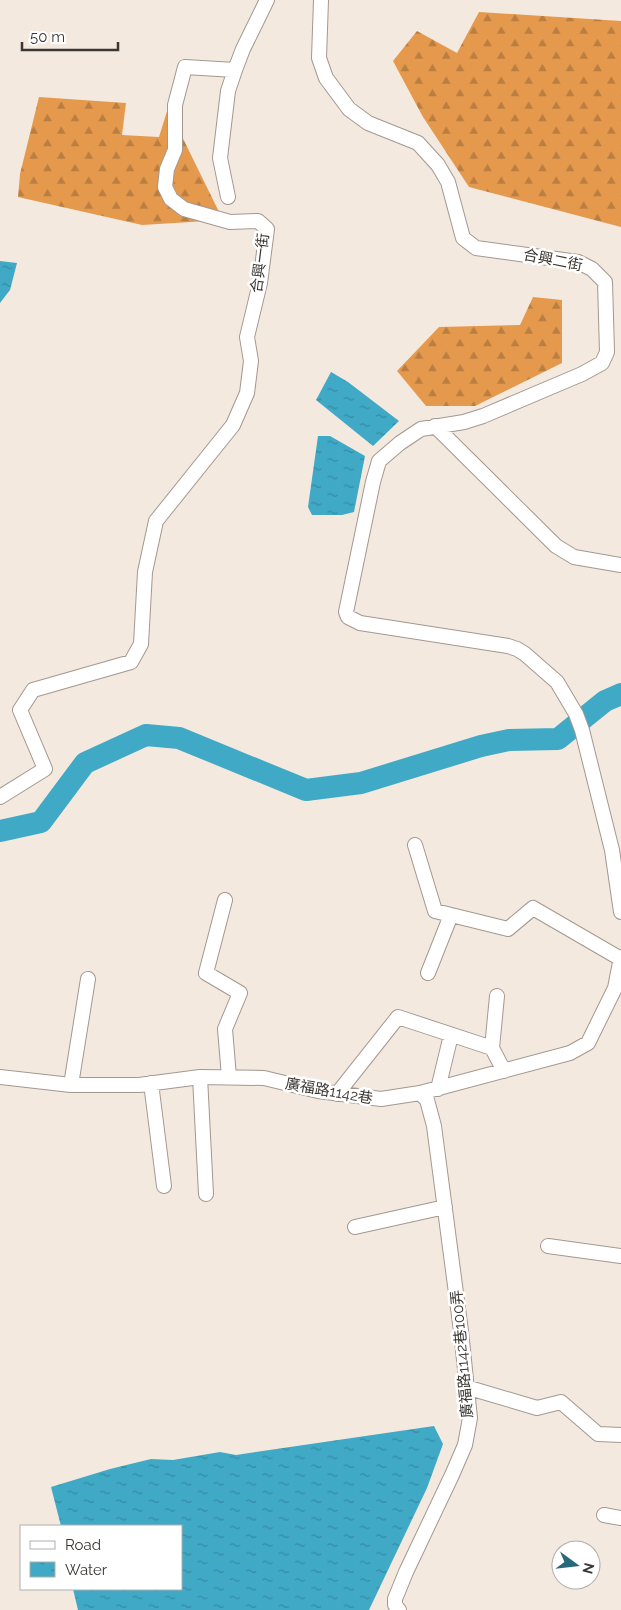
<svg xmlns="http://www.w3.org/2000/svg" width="621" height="1610" font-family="Raleway,'Noto Sans TC',sans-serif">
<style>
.forest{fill:url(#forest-firs)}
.water{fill:url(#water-ripples)}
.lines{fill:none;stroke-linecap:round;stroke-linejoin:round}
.river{stroke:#3fa9c6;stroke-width:22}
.minor-casing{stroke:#a39890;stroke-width:16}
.minor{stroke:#fff;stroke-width:14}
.labels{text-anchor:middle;stroke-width:5;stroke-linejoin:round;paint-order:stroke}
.street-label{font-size:15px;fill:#3a3632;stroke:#fff}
</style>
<defs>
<pattern id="forest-firs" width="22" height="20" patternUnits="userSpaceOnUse" patternTransform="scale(1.25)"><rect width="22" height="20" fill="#e5994d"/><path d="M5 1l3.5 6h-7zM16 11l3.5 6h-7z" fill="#bb7e41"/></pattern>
<pattern id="water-ripples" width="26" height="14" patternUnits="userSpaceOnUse" patternTransform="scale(1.25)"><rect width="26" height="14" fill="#3fa9c6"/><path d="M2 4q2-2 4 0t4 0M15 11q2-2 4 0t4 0" fill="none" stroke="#368aa1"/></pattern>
</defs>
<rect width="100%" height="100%" fill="#f4e9df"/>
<!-- forest -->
<path class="forest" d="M479,12l142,9v206l-152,-40 -46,-70 -30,-56 24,-30 40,22z
M39,97l87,6 -4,32 37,2 9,-29 55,112 -81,5 -124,-28 2,-23z
M533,297l29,3v63l-87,43h-49l-29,-35 42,-44 81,-2z"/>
<!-- water -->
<path class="water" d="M0,261l17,2 -7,27 -10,13z
M331,372l17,10 51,39 -26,25 -57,-46z
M318,436h12l35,20 -11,56 -12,3h-30l-4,-8z
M434,1426l9,18 -16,44 -58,122h-291l-5,-21h108v-63h-120l-10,-39 59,-18 41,-10 22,1 47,-8 16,3z"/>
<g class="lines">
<!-- river -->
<path class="river" d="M0,831l41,-9 44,-59 61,-28 33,3 127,52 55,-7 120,-37 28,-6 49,-1 47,-38 16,-7"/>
<defs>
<path id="minor" d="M321,0l-2,58 7,20 23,31 19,14 50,20 20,22 10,17 15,56 13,10 102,14 14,7 13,13 2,70 -5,11 -20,11 -99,42 -19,6 -43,7 -21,14 -21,18 -6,21 -27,130 2,5 12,6 148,23 9,3 8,5 32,28 19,32 6,16 30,120 9,62
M228,197l-8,-39 8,-67 7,-21
M435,426l121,120 18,11 47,8
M0,797l45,-28 -25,-59 13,-20 98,-28 10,-18 4,-72 11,-51 77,-96 14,-32 4,-32 -4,-24 13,-54 7,-54 -9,-8 -28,1 -46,-13 -13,-10 -6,-12 2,-18 8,-19v-45l10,-38 50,3 8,-21 24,-49
M415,845l20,66 73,18 25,-21 88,51
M225,900l-19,73 34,20 -15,36 4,48
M428,973l23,-58
M497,996l-5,52 12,23
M0,1077l71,8h68l61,-8 64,1 54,13 63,8 39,-6 150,-40 18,-10 27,-55 6,-31
M200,1077l6,117
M151,1083l13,103
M71,1085l17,-106
M438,1089l13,-54
M337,1094l61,-77 94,31
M355,1227l90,-20
M548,1246l73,10
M466,1387l71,21 24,-6 37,32 23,1
M604,1515l17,3
M399,1610l-4,-5v-6l11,-27 46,-97 13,-30 5,-27 -9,-87 -27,-205 -7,-26 -7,-7"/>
</defs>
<!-- minor casing -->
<use href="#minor" class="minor-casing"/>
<!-- minor -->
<use href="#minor" class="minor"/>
</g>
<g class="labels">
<!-- street labels -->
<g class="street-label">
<text transform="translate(553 260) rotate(11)" y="5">合興二街</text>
<text transform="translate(260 263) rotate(-83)" y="5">合興一街</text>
<text transform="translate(329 1091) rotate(10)" y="5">廣福路1142巷</text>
<text transform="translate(462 1354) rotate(-95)" y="5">廣福路1142巷100弄</text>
</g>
</g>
<!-- legend -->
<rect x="20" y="1525" width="162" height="65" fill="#ffffff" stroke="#b0afad"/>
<rect x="30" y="1541" width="25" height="8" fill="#ffffff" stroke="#b0afad"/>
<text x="65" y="1550" font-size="15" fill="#3a3632">Road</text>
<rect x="30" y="1562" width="25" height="15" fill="url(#water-ripples)" stroke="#b0afad"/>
<text x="65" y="1575" font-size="15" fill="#3a3632">Water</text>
<!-- north arrow -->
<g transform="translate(576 1565) rotate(105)"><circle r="24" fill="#ffffff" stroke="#b0afad"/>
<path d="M0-4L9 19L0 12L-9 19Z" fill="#26697b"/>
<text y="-8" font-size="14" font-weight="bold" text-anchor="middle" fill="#3a3632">N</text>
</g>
<!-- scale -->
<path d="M22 42v8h96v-8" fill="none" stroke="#3a3632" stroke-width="2.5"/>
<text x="30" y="42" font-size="15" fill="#3a3632" stroke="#ffffff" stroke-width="4" paint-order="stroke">50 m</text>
</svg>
